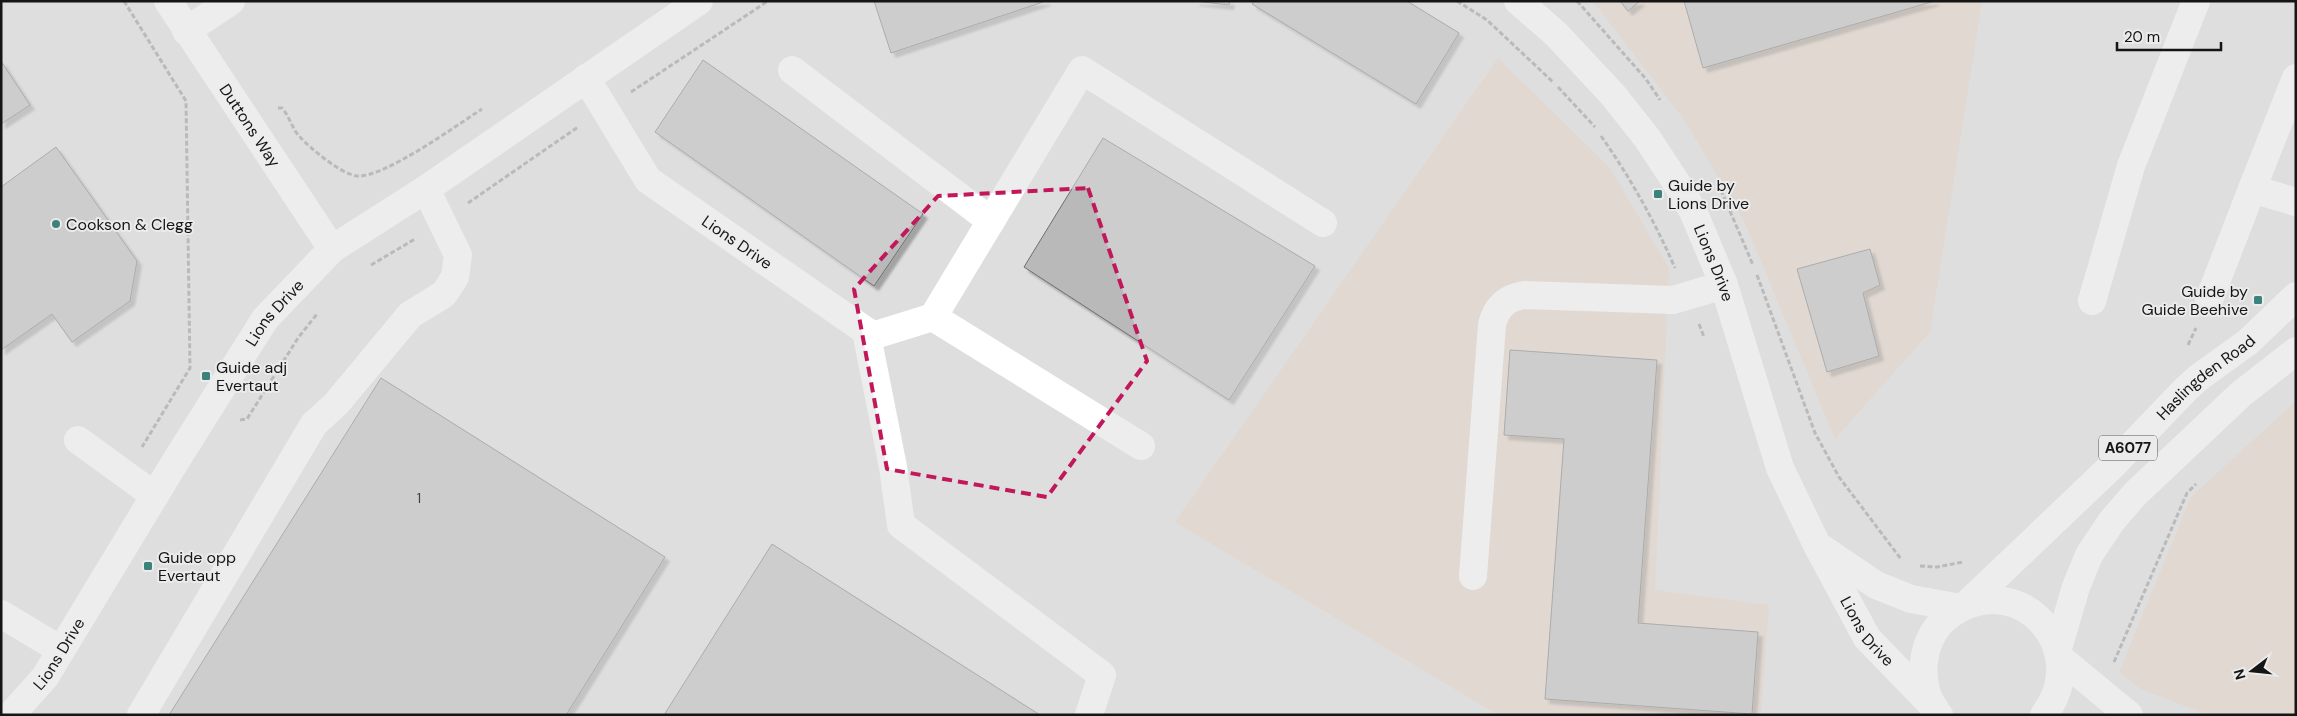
<svg xmlns="http://www.w3.org/2000/svg" width="2297" height="716" font-family="'DM Sans',sans-serif">
<style>
.commercial{fill:#e4d0c2}
.building{fill:#b9b9ba;stroke:#6e6e6e;filter:url(#shadow)}
.lines{fill:none;stroke-linecap:round;stroke-linejoin:round}
.path{stroke:#8e8e8e;stroke-width:3;stroke-dasharray:5 2.5;stroke-linecap:butt}
.minor{stroke:#fff;stroke-width:28}
.highway{stroke:#fff;stroke-width:28}
.marked{fill:none;stroke:#c2185b;stroke-width:4;stroke-dasharray:10 6;stroke-linejoin:round}
.poi-dot{fill:#3b827d;stroke:#ebebec;stroke-width:2}
.labels{text-anchor:middle;stroke-width:4;stroke-linejoin:round;paint-order:stroke}
.number-label{font-size:14px;fill:#3e3e3e}
.shield{fill:#ebebec;stroke:#555556;stroke-width:1}
.shield-label{font-size:15px;font-weight:bold;fill:#151515}
.street-label{font-size:16px;fill:#151515;stroke:#ebebec}
.poi-label{font-size:16px;fill:#151515;stroke:#ebebec;text-anchor:start}
</style>
<defs>
<filter id="shadow"><feDropShadow dx="4.5" dy="4.5" stdDeviation="1" flood-color="#0004"/></filter>
</defs>
<rect width="100%" height="100%" fill="#dededf"/>
<!-- commercial -->
<path class="commercial" d="M1591,1h391l-52,331 -95,107 -91,-218 -59,-100 -87,-113z
M1498,58l112,110 59,100 -14,322 114,15 -8,110h-263l-323,-193z
M2296,401v314h-88l-67,-26 -22,-17 72,-175z"/>
<!-- building -->
<path class="building" d="M874,1h172l-155,52z
M1195,1h35l-1,4z
M1254,1h153l52,32 -43,71 -164,-100z
M1620,1h20l-12,10z
M1684,1h251l-232,67z
M703,60l220,154 -49,72 -219,-154z
M1,61l29,44 -29,19z
M1103,138l212,128 -86,134 -205,-133z
M56,147l81,114 -7,40 -58,41 -20,-28 -51,36v-163z
M1870,249l10,36 -17,8 16,63 -52,16 -30,-103z
M1510,350l147,10 -19,263 120,9 -6,82 -207,-15 19,-260 -60,-4z
M381,378l284,179 -99,158h-397z
M772,544l268,171h-376z"/>
<g class="lines">
<!-- path -->
<path class="path" d="M124,1l62,100 4,267 -48,79
M1457,1l30,19 67,63
M1577,1l69,78 14,21
M1558,87l37,40
M631,92l137,-91
M278,108h4c8,9 10,21 18,29 11,12 41,37 57,39 27,2 100,-51 125,-67
M1601,136c29,41 54,86 74,132
M1721,190l32,75
M468,203l110,-76
M371,265l44,-26
M1757,275l58,158 24,44 62,82
M1699,324l5,13
M2188,345l8,-17
M240,420l7,-1 51,-81 19,-24
M1920,566l17,1 26,-5
M2114,662l73,-169 9,-9"/>
<!-- minor -->
<g class="minor">
<path id="s1" d="M168,1l164,248"/>
<path id="s2" d="M1518,1l38,33 57,61 34,43 27,41 19,32 31,74 56,183 37,77 50,93 67,69"/>
<path d="M186,31l45,-30"/>
<path d="M792,70l199,151"/>
<path id="s3" d="M586,78l62,102 218,151 6,5 61,-19"/>
<path d="M2252,189l44,-111"/>
<path d="M2209,300l43,-111 44,13"/>
<path d="M2092,301l39,-135 65,-165"/>
<path d="M933,317l149,-247 241,153"/>
<path d="M933,317l208,129"/>
<path d="M866,331l27,136 8,58 201,150 -13,40"/>
<path d="M78,440l77,56"/>
<path d="M1820,547l56,38 35,14 49,9"/>
<path d="M1473,576l19,-251c4,-18 14,-27 32,-30l149,5 51,-15"/>
<path d="M1,614l60,36"/>
<path d="M2060,658l69,57"/>
<path id="s4" d="M11,715l34,-38 127,-210 93,-148 67,-70 94,-60 273,-188"/>
<path d="M141,715l173,-291 22,-20 74,-89 34,-21 11,-17 3,-22 -32,-66"/>
</g>
<!-- highway -->
<g class="highway">
<path id="s5" d="M1966,605l148,-141 71,-74 13,-12 50,-36 48,-46"/>
<path d="M2058,648l18,-61 13,-32 22,-33 24,-28 106,-100 55,-43"/>
<path d="M1939,715c-13,-14 -17,-35 -15,-53 2,-19 11,-37 27,-48 68,-47 143,35 93,101"/>
</g>
</g>
<!-- marked area -->
<path d="M0 0H2297V716H0ZM1088,188l59,173 -100,136 -160,-28 -33,-180 84,-93z" fill="#dededf" fill-opacity=".55" fill-rule="evenodd"/>
<path class="marked" d="M1088,188l59,173 -100,136 -160,-28 -33,-180 84,-93z"/>
<!-- markers -->
<g class="poi-dot">
<rect x="1653" y="189" width="10" height="10" rx="2.5"/>
<circle cx="56" cy="224" r="5"/>
<rect x="2253" y="295" width="10" height="10" rx="2.5"/>
<rect x="201" y="371" width="10" height="10" rx="2.5"/>
<rect x="143" y="561" width="10" height="10" rx="2.5"/>
</g>
<g class="labels">
<!-- number labels -->
<g class="number-label">
<text x="419" y="503">1</text>
</g>
<!-- shield labels -->
<rect class="shield" x="2099" y="435.5" width="58" height="25" rx="4"/>
<g class="shield-label">
<text x="2128" y="453">A6077</text>
</g>
<!-- street labels -->
<g class="street-label">
<text dy="6" stroke="none"><textPath href="#s1" startOffset="149">Duttons Way</textPath></text>
<text dy="6" stroke="none"><textPath href="#s3" startOffset="228">Lions Drive</textPath></text>
<text dy="6" stroke="none"><textPath href="#s2" startOffset="331">Lions Drive</textPath></text>
<text dy="6" stroke="none"><textPath href="#s4" startOffset="482">Lions Drive</textPath></text>
<text dy="6" stroke="none"><textPath href="#s5" startOffset="331">Haslingden Road</textPath></text>
<text dy="6" stroke="none"><textPath href="#s2" startOffset="732">Lions Drive</textPath></text>
<text dy="6" stroke="none"><textPath href="#s4" startOffset="78">Lions Drive</textPath></text>
</g>
<!-- poi labels -->
<g class="poi-label">
<text x="1668" y="191">Guide by<tspan x="1668" dy="18">Lions Drive</tspan></text>
<text x="66" y="230">Cookson &amp; Clegg</text>
<text x="2248" y="297" text-anchor="end">Guide by<tspan x="2248" dy="18">Guide Beehive</tspan></text>
<text x="216" y="373">Guide adj<tspan x="216" dy="18">Evertaut</tspan></text>
<text x="158" y="563">Guide opp<tspan x="158" dy="18">Evertaut</tspan></text>
</g>
</g>
<!-- border -->
<rect width="2297" height="716" fill="none" stroke="#151515" stroke-width="5"/>
<!-- north arrow -->
<g transform="translate(2252 671) rotate(254)" stroke="#ebebec" stroke-width="4" paint-order="stroke">
<path d="M0-4L9 19L0 12L-9 19Z" fill="#151515"/>
<text y="-8" font-size="14" font-weight="bold" text-anchor="middle" fill="#151515">N</text>
</g>
<!-- scale -->
<path d="M2117 42v8h104v-8" fill="none" stroke="#151515" stroke-width="2.5"/>
<text x="2124" y="42" font-size="15" fill="#151515" stroke="#ebebec" stroke-width="4" paint-order="stroke">20 m</text>
</svg>
